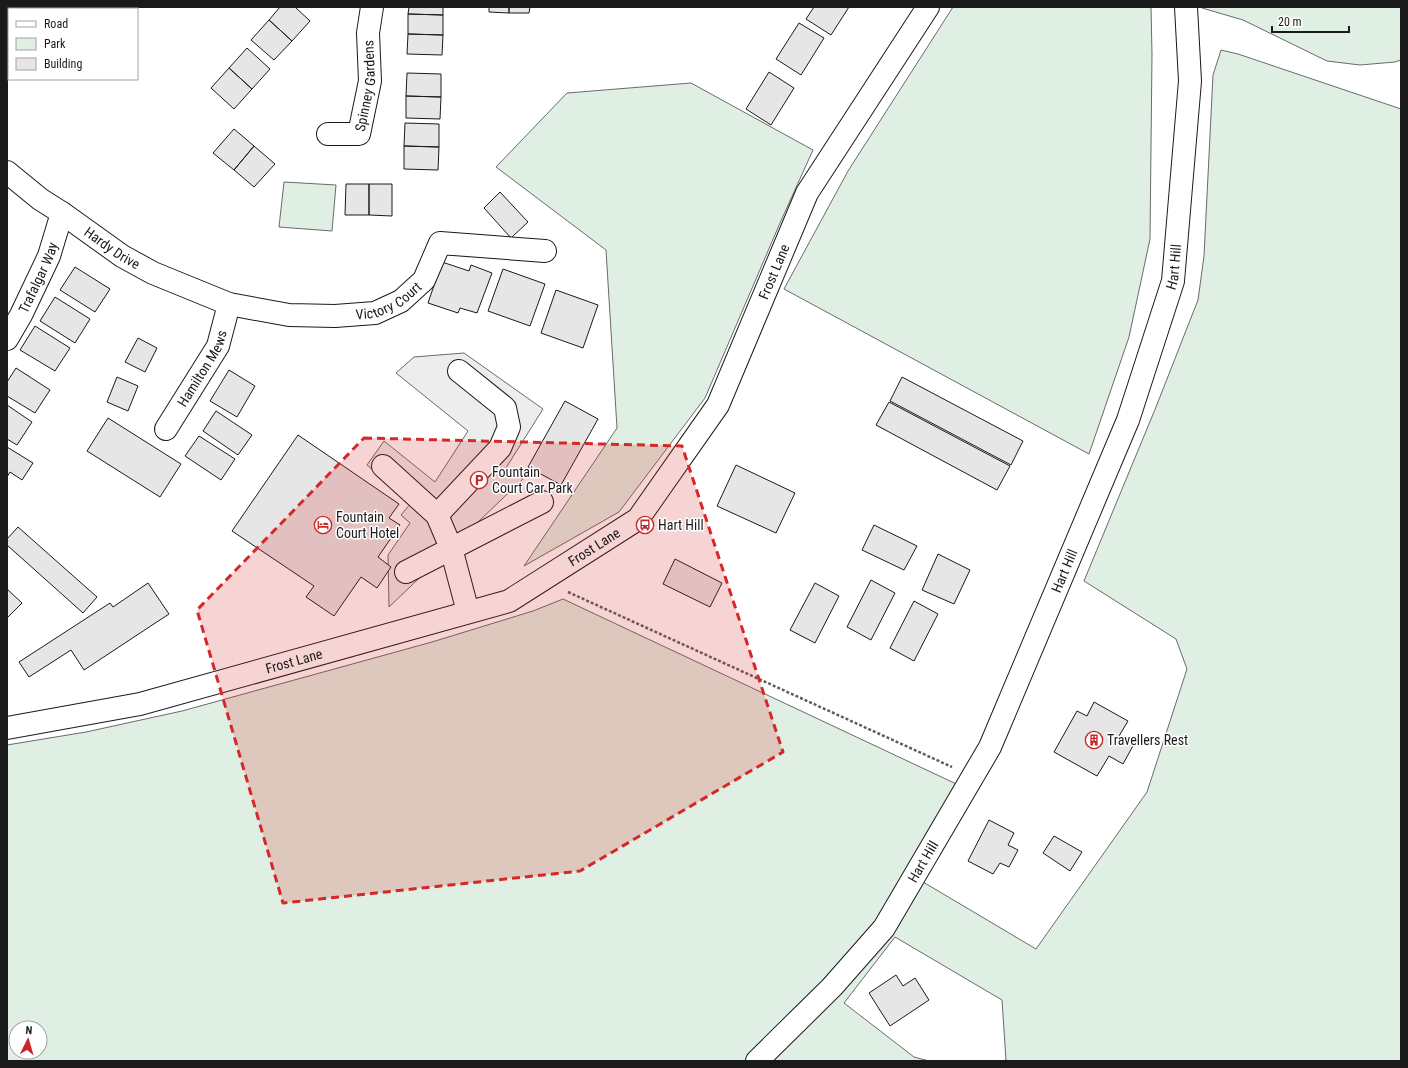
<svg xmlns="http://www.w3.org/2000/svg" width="1408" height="1068" font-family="'Roboto Condensed',sans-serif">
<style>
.green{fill:#e0efe3;stroke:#6a6a6a;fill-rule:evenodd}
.parking{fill:#ededed;stroke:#6a6a6a}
.building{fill:#e6e6e6;stroke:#1a1a1a}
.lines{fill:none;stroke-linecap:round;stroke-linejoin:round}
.minor-casing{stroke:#1a1a1a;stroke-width:24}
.path{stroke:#5f5f5f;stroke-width:2.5;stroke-dasharray:3 2;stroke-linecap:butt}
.minor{stroke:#fff;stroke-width:22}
.marked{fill:#d62828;fill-opacity:0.2;stroke:#d62828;stroke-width:3;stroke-dasharray:8 5;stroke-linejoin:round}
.labels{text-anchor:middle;stroke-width:3;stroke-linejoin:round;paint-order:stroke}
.street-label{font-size:14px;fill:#1a1a1a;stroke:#fff}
.poi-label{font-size:14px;fill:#1a1a1a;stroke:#fff;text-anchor:start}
</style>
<rect width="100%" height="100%" fill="#fff"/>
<!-- green -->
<path class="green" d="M953,7h198l1,47 -2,185 -21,98 -40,117 -305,-165 64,-118z
M1202,7h199v53l-6,2 -35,3 -33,-4 -84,-41 -41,-12z
M1221,50l17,4 163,55v952h-400l5,-1 -4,-60 -107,-63 -51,66 70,54 15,4h-922v-316l79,-13 96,-21 250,-69 101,-31 30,-12 404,190 -49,90 118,70 111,-157 40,-123 -11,-30 -92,-58 72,-174 42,-107 6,-44 9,-181zM16,1028h24v24h-24z
M691,83l122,67 -33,73 -75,175 -86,114 -95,54 93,-138 -11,-178 -110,-83 71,-74z
M284,182l52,3 -4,46 -53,-4z"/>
<!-- parking -->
<path class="parking" d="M464,353l79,56 -37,59 17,11 -134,128 -1,-52 22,-32 -9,-8 10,-12 -44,-38 17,-24 51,41 33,-51 -72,-58 18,-16z"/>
<!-- building -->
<path class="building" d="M69,7h15l2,2h-18z
M84,7h28l-2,2h-24z
M280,7h15l15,14 -18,20 -23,-21z
M409,7h34v8l-35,-1z
M489,7h20v6l-20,-1z
M509,7h21l-1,6h-20z
M814,7h35l-18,28 -25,-16z
M408,14l35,1v20l-35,-1z
M269,20l23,21 -18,19 -23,-20z
M799,23l25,15 -23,37 -25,-16z
M408,34l35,1 -1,20 -35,-1z
M247,48l23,21 -18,20 -23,-21z
M229,68l23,21 -18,20 -23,-21z
M769,72l25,16 -23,37 -25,-16z
M407,73l34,1v23l-35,-1z
M406,96l35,1 -1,22 -34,-1z
M405,123l34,1v23l-35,-1z
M234,129l20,17 -20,24 -21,-17z
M254,146l21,18 -21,23 -20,-17z
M404,146l35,1 -1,23 -34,-1z
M346,184h23v31h-24z
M369,184h23v32l-23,-1z
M500,192l28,30 -17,16 -27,-30z
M442,262l27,9 2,-6 21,8 -15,40 -17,-5 -2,5 -30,-10z
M75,267l35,22 -15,23 -35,-22z
M503,269l42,15 -15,42 -42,-15z
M556,290l42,15 -15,43 -42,-15z
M55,297l35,22 -15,24 -35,-22z
M35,326l35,22 -15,23 -35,-21z
M138,338l19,10 -12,24 -20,-10z
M16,368l34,22 -15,23 -28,-17v-14z
M229,370l26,16 -18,31 -27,-16z
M117,377l21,9 -10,25 -21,-9z
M902,377l121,64 -12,24 -121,-64z
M565,401l33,18 -37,66 -33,-18z
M889,402l121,64 -13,24 -121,-65z
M7,405l25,17 -15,23 -10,-6z
M216,411l36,24 -14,20 -35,-24z
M108,418l73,46 -21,33 -73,-46z
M298,435l101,69 -10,14 11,7 -22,32 13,10 -14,21 -16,-11 -27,39 -28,-19 8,-11 -82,-55z
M199,436l36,23 -14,21 -36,-24z
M7,447l26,16 -11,17 -12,-8 -3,5z
M736,465l59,28 -19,40 -59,-27z
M874,525l43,21 -13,24 -42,-20z
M18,527l79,70 -14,16 -76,-68v-6z
M938,554l32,16 -16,34 -32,-14z
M675,559l47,24 -12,24 -47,-23z
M871,580l24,13 -24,47 -24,-13z
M148,583l21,31 -85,56 -13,-20 -42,27 -10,-15 91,-59 3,4z
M815,583l24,13 -24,47 -25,-13z
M7,589l15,14 -15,15z
M914,601l24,13 -24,47 -24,-13z
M1094,702l34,19 -9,15 15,8 -11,20 -14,-8 -12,20 -43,-24 23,-41 10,5z
M989,820l25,13 -6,12 10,5 -9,17 -9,-4 -7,11 -25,-13z
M1054,836l28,16 -12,19 -27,-18z
M896,975l7,11 12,-8 14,22 -39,26 -21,-33z"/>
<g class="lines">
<defs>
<g id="minor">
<path id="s1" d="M328,134h31l11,-53 -2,-48 4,-26"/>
<path id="s2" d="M7,172l33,27 22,14 60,43 31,17 76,31 60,11 46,1 40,-3 26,-12 23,-21 16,-37 105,8"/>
<path id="s3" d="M7,339l14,-24 28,-59 13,-43"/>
<path id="s4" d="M166,429l52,-83 11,-42"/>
<path d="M383,466l54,49 14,33 17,64"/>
<path d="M437,515l63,-67 9,-21 -4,-19 -46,-37"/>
<path d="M406,572l136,-70"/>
<path id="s5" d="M7,728l133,-24 369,-103 129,-82 80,-114 89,-212 121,-186"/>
<path id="s6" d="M757,1061l75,-74 52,-59 106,-181 138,-327 45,-139 17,-200 -4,-74"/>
</g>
</defs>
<!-- minor casing -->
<use href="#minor" class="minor-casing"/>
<!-- path -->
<path class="path" d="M568,592l384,175"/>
<!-- minor -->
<use href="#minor" class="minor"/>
</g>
<!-- marked area -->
<path class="marked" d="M364,438l318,8 101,306 -203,119 -297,32 -86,-293z"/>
<!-- icons -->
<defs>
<symbol id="parking-ring" viewBox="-11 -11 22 22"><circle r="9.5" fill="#fff" stroke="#c62828" stroke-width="1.5"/><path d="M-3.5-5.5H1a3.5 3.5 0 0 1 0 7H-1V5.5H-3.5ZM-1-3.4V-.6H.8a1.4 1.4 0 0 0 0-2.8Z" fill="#c62828"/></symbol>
<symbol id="hotel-ring" viewBox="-11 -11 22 22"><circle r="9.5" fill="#fff" stroke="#c62828" stroke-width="1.5"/><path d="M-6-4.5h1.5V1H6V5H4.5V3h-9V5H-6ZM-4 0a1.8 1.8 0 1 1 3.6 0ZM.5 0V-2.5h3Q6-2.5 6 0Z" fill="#c62828"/></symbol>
<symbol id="bus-ring" viewBox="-11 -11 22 22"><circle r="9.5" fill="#fff" stroke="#c62828" stroke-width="1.5"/><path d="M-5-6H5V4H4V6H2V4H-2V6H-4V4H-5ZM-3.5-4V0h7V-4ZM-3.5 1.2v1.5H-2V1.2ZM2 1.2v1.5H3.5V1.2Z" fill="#c62828"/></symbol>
<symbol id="building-ring" viewBox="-11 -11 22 22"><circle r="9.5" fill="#fff" stroke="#c62828" stroke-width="1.5"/><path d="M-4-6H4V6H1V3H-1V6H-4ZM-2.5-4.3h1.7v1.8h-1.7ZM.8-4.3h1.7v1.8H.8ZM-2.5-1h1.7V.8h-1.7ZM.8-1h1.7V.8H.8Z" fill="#c62828"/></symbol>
</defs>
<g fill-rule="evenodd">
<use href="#parking-ring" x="469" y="470" width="20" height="20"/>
<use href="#hotel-ring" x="313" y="515" width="20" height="20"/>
<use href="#bus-ring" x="635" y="515" width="20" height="20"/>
<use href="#building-ring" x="1084" y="730" width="20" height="20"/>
</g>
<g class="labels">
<!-- street labels -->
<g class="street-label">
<text dy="5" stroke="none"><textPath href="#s1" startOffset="80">Spinney Gardens</textPath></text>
<text dy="5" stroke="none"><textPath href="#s2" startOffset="130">Hardy Drive</textPath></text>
<text dy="5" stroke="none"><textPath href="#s6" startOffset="909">Hart Hill</textPath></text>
<text dy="5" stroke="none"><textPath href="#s5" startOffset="955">Frost Lane</textPath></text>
<text dy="5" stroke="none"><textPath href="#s3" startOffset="69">Trafalgar Way</textPath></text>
<text dy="5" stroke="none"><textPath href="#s2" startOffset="424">Victory Court</textPath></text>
<text dy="5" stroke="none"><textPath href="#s4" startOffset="71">Hamilton Mews</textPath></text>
<text dy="5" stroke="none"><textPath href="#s5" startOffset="619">Frost Lane</textPath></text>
<text dy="5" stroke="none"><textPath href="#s6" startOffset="585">Hart Hill</textPath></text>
<text dy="5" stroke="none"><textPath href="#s5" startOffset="295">Frost Lane</textPath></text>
<text dy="5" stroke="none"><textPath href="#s6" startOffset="261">Hart Hill</textPath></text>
</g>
<!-- poi labels -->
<g class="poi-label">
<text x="492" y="477">Fountain<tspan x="492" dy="16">Court Car Park</tspan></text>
<text x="336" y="522">Fountain<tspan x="336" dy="16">Court Hotel</tspan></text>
<text x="658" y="530">Hart Hill</text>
<text x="1107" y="745">Travellers Rest</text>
</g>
</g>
<!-- border -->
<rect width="1408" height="1068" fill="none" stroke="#1a1a1a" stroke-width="16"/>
<!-- legend -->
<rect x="8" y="8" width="130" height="72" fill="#ffffff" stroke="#a3a3a3"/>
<rect x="16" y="21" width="20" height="6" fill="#ffffff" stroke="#a3a3a3"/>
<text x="44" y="28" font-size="12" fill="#1a1a1a">Road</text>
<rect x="16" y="38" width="20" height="12" fill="#e0efe3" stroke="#a3a3a3"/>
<text x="44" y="48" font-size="12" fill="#1a1a1a">Park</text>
<rect x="16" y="58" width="20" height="12" fill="#e6e6e6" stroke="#a3a3a3"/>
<text x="44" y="68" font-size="12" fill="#1a1a1a">Building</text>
<!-- north arrow -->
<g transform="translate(28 1040) rotate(5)"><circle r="19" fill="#ffffff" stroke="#a3a3a3"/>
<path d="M0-3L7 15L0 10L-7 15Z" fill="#c62828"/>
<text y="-6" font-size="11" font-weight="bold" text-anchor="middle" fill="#1a1a1a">N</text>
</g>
<!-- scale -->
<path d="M1272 26v6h77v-6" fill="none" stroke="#1a1a1a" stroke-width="2"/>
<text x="1278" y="26" font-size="12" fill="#1a1a1a" stroke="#ffffff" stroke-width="3" paint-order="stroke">20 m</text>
</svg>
